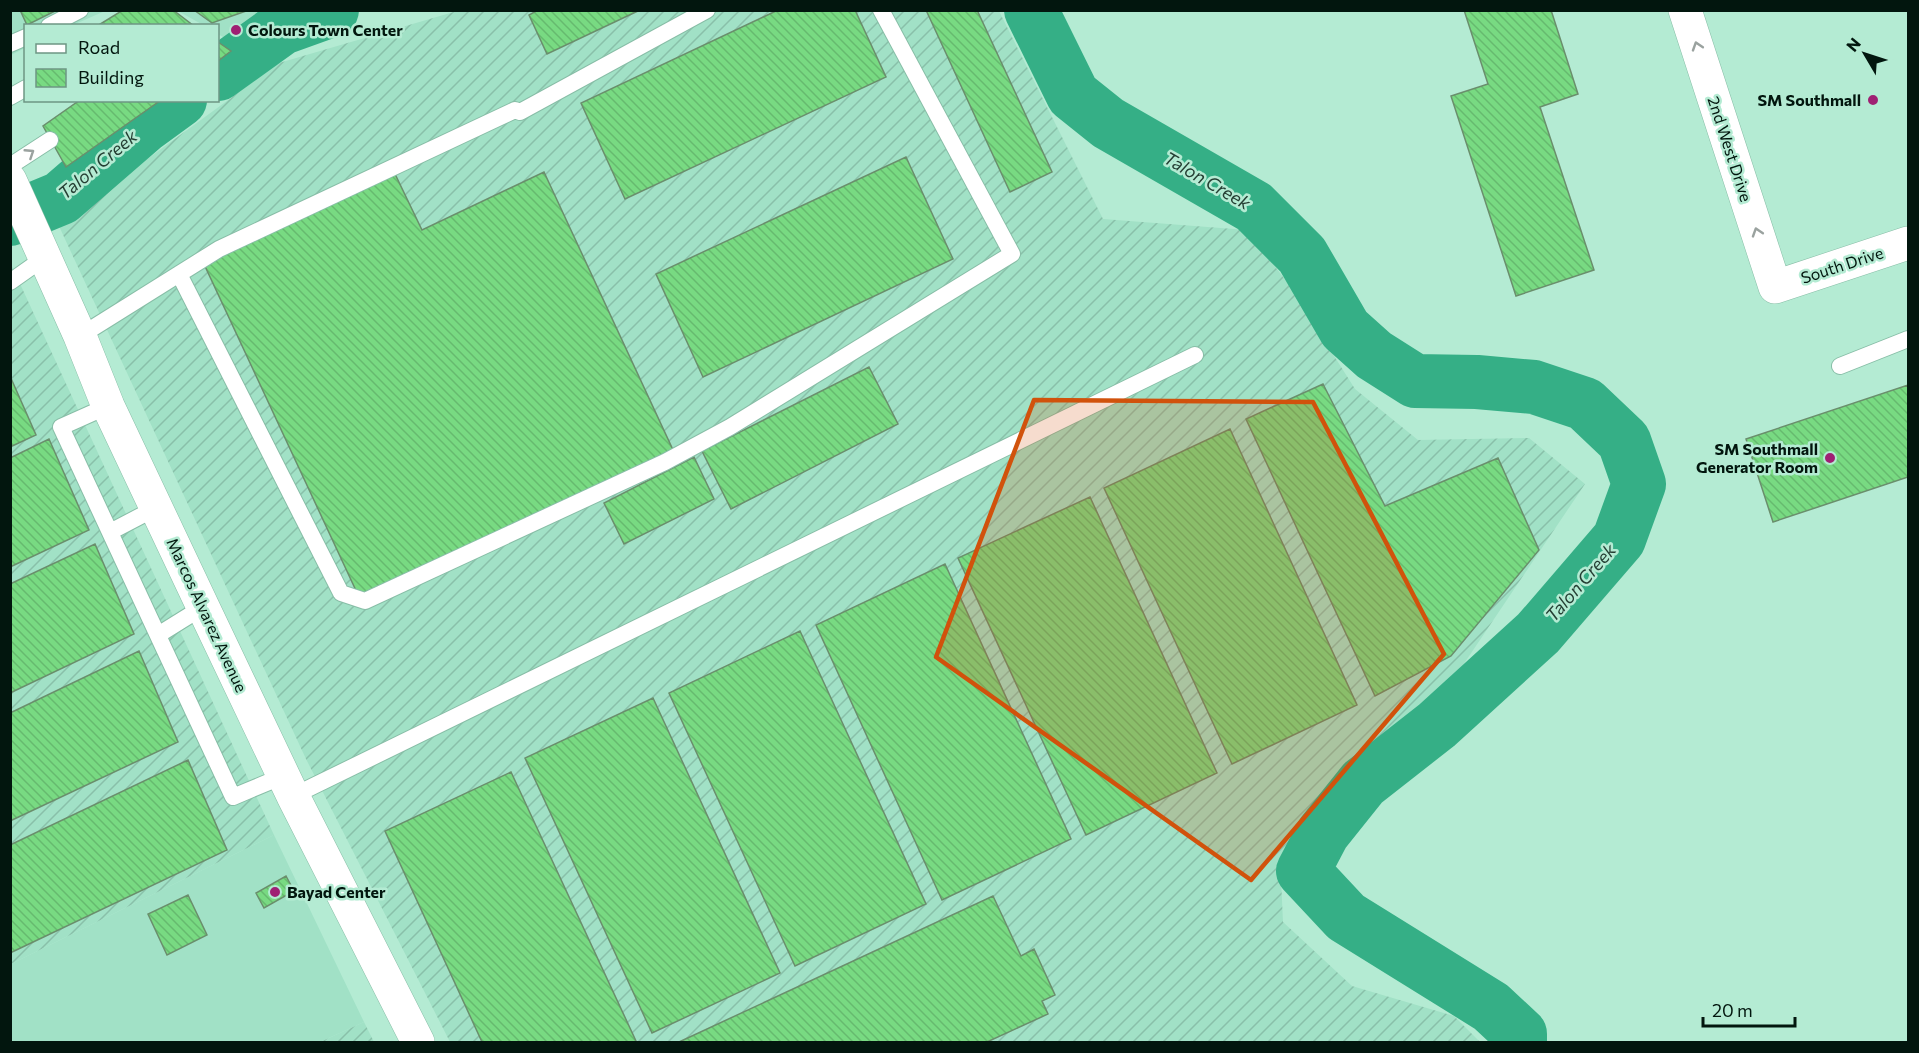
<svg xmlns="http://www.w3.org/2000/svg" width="1919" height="1053" font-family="Commissioner,sans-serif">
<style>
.built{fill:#a1e1c6}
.industrial{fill:url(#industrial-furrows)}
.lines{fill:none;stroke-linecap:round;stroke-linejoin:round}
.river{stroke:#35af86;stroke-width:54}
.building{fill:url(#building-back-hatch);stroke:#6a8e6c;stroke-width:1.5}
.lane-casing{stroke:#88bea7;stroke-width:18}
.street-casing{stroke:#88bea7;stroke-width:34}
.secondary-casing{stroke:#88bea7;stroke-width:34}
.lane{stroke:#fff;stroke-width:16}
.street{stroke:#fff;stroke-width:33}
.secondary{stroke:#fff;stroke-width:33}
.oneway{stroke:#9aa29f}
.marked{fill:#d1520c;fill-opacity:0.2;stroke:#d1520c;stroke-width:4.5;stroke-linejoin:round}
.poi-dot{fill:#9f2073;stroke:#b4ebd3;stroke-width:2}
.labels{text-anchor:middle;stroke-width:5;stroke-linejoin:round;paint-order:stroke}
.poi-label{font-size:16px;font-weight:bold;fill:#02160e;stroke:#b4ebd3;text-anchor:start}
.street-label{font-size:16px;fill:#02160e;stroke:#b4ebd3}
.water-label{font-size:18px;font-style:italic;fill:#253f34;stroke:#b4ebd3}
</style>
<defs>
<pattern id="industrial-furrows" width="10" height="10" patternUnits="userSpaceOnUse" patternTransform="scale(1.5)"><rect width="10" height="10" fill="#a1e1c6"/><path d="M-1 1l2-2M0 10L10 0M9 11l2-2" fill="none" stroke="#89c0a9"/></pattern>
<pattern id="building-back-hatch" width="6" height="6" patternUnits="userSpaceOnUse" patternTransform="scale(1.5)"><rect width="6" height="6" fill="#78da82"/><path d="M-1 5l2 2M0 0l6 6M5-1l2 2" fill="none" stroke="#66ba6f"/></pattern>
</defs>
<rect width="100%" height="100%" fill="#b4ebd3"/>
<!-- built -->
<path class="built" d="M10,11h95l-32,14 -47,1 -1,22 -14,7z
M178,11l93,-1v1l-32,36 -21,-13v-8l-15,-1z
M274,835l90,187 -44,20h-309v-78z"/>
<!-- industrial -->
<path class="industrial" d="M457,11h542l104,208 144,11 43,56 65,103 63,51 111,-2 56,46 -134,199 -171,174 3,65 69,64 102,30 26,26h-1030l-144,-283 -248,-535 221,-161z
M10,262l264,573 -263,129h-1z
M364,1022l10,20h-54z"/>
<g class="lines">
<!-- river -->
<path class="river" d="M1031,10l42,85 35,28 146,84 48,48 43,74 29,26 41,26 62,1 57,5 51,17 39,37 15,43 -20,55 -81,94 -101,92 -74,58 -40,50 -20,38 43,46 145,90 29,27v8
M218,74l64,-46 50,-18
M10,219l51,-21 82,-71 37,-27"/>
</g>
<!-- building -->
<path class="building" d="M20,10h37l-30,15z
M123,10h50l21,16h-97z
M194,10h55l-37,13z
M538,10h102l-93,44 -18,-39z
M778,10h77l31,67 -261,122 -44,-96z
M926,10h51l75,162 -42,20z
M1464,10h87l27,84 -38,13 54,163 -78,26 -65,-200 37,-12z
M218,42l13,9 -13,10z
M80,100h81l-95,67 -23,-41z
M906,157l47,102 -250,118 -47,-103z
M544,172l129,278 -314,147 -155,-333 191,-90 27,56z
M869,367l29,57 -167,85 -29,-58z
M10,376l26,59 -26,12z
M1323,384l62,122 113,-48 41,92 -88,106 -76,40 -129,-277z
M1908,385v92l-135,45 -27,-83z
M1230,429l127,276 -125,59 -128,-276z
M49,439l40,91 -79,37v-109z
M694,457l20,42 -90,45 -20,-41z
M1090,497l127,276 -131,62 -128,-277z
M95,544l39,90 -124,59v-109z
M945,564l126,275 -129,61 -126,-275z
M800,631l126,273 -131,62 -126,-273z
M139,651l39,91 -168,79v-108z
M653,698l127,275 -128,60 -127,-275z
M188,760l39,90 -217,103v-108z
M511,772l125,269 -3,1h-151l-97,-211z
M286,876l8,15 -30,17 -8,-15z
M188,895l19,40 -40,20 -19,-41z
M993,896l28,60 13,-7 21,46 -13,6 6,13 -61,28h-308z"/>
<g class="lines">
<defs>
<path id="lane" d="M49,26l31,-16
M10,44l16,-7
M10,97l16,-9
M10,166l40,-26
M179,274l162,319 24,8 300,-139 65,-35 282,-173 -131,-244
M10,282l34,-24
M80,336l139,-87 296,-139 5,2 187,-102
M1840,366l68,-27
M108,406l-47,21 172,370 50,-21
M110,532l46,-24
M158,635l45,-28
M293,796l902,-441"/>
<path id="street" d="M1685,10l90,277 133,-44"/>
<path id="secondary" d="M10,180l70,156 28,70 95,201 90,189 125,246"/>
</defs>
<!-- lane casing -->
<use href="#lane" class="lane-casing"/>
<!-- street casing -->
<use href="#street" class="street-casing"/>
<!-- secondary casing -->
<use href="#secondary" class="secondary-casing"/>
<!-- lane -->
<use href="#lane" class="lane"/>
<!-- street -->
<use href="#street" class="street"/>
<!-- secondary -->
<use href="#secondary" class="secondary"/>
</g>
<!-- one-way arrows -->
<defs><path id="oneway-chevron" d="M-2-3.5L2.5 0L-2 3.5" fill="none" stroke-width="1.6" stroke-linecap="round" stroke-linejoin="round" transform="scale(1.5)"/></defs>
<g class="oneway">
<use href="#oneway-chevron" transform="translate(1697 46) rotate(-108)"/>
<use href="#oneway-chevron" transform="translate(30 153) rotate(-33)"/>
<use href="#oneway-chevron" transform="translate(1757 232) rotate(-108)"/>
</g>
<!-- marked area -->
<path class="marked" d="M1034,400l279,2 131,252 -193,226 -315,-223z"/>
<!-- markers -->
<g class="poi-dot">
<circle cx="236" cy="30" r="6"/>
<circle cx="1873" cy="100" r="6"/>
<circle cx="1830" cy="458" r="6"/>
<circle cx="275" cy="892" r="6"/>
</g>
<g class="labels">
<!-- poi labels -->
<g class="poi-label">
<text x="248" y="36">Colours Town Center</text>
<text x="1861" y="106" text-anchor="end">SM Southmall</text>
<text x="1818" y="455" text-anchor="end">SM Southmall<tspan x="1818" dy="18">Generator Room</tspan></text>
<text x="287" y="898">Bayad Center</text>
</g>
<!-- street labels -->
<g class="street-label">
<text transform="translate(1730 149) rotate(72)" y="6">2nd West Drive</text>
<text transform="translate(1842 265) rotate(-18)" y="6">South Drive</text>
<text transform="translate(207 615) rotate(65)" y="6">Marcos Alvarez Avenue</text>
</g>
<!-- water labels -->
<g class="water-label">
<text transform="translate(98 165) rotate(-40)" y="6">Talon Creek</text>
<text transform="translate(1207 181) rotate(30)" y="6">Talon Creek</text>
<text transform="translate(1581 583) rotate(-49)" y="6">Talon Creek</text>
</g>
</g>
<!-- border -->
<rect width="1919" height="1053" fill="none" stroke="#02160e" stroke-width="24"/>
<!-- legend -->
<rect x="24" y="24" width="195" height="78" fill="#b4ebd3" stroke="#6d9684" stroke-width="1.5"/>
<rect x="36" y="44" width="30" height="9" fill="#ffffff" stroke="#6d9684" stroke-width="1.5"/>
<text x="78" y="54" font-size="18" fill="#02160e">Road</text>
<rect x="36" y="69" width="30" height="18" fill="url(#building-back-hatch)" stroke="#6d9684" stroke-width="1.5"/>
<text x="78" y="84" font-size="18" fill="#02160e">Building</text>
<!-- north arrow -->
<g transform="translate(1865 54) rotate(309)" stroke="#b4ebd3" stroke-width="4.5" paint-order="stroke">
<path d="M0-4.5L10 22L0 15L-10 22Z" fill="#02160e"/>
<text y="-9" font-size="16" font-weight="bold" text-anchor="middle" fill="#02160e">N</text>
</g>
<!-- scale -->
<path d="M1703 1017v9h92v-9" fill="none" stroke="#02160e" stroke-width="3"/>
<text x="1712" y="1017" font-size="18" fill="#02160e" stroke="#b4ebd3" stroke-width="4.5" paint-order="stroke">20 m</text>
</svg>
